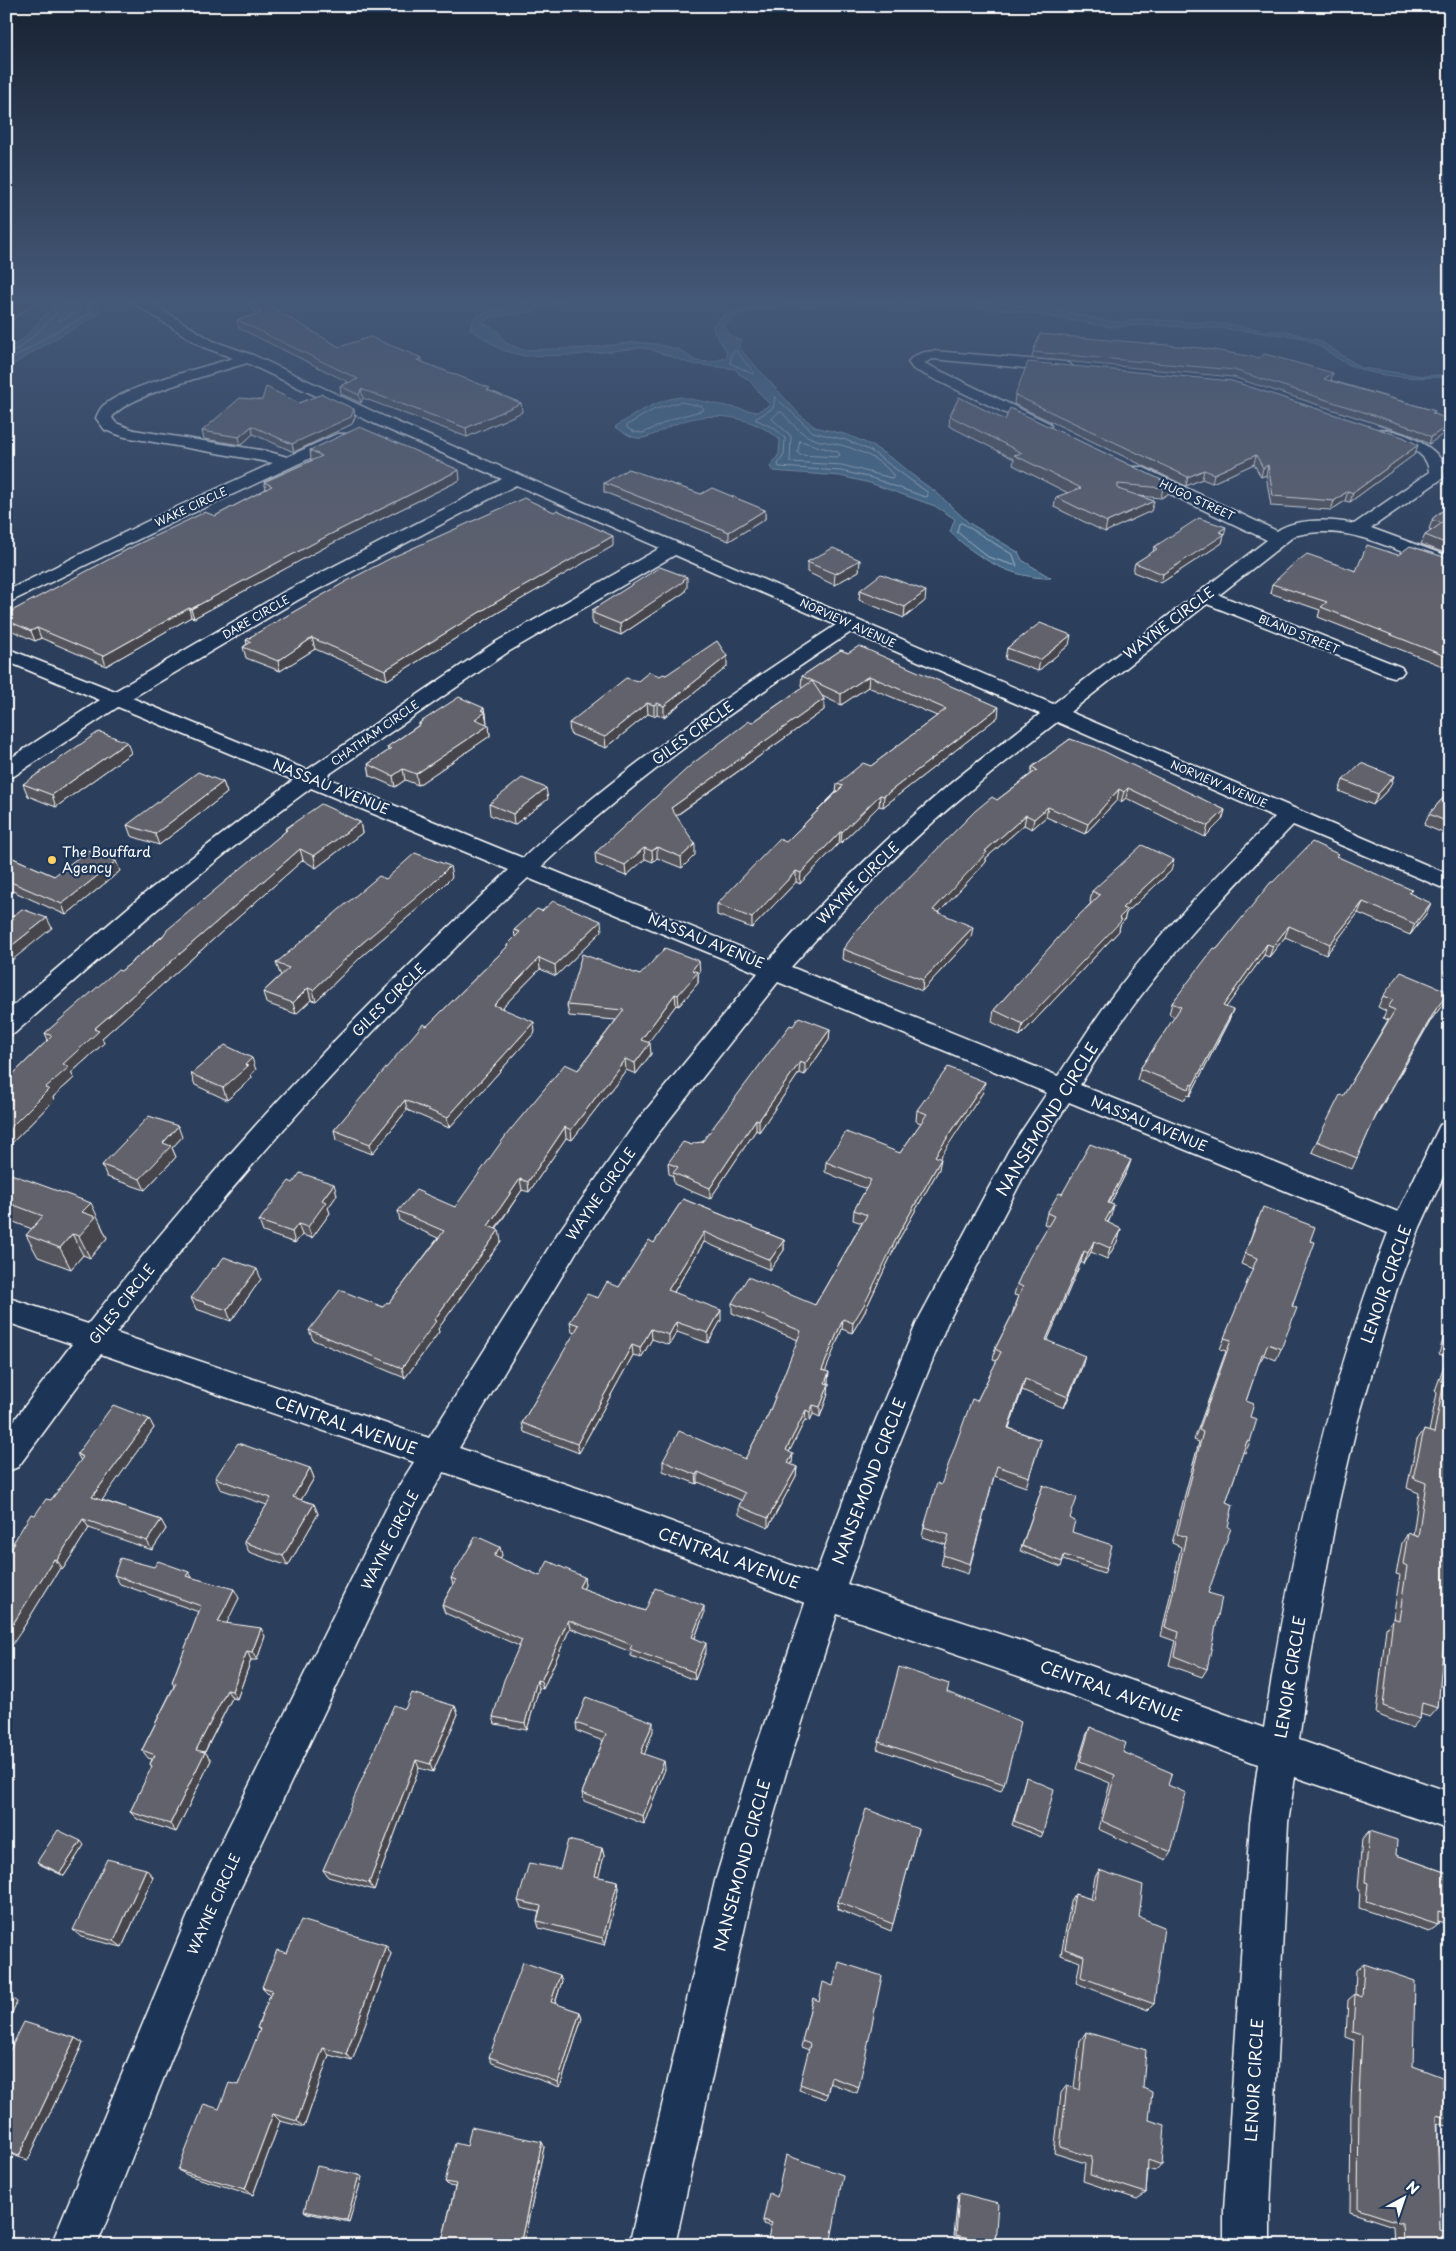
<svg xmlns="http://www.w3.org/2000/svg" width="1456" height="2251" font-family="'Playpen Sans',sans-serif">
<style>
.water{fill:#466e8e;stroke:#90a8bb}
.lines{fill:none;stroke-linecap:round;stroke-linejoin:round}
.shore{stroke:#b5c5d2;stroke-width:1}
.minor-casing{stroke:#fff;stroke-width:3}
.minor{fill:#1d3557;fill-rule:evenodd}
.wall{fill:#54545d;stroke:#fff}
.shaded-wall{fill:#45454c;stroke:#fff}
.building{fill:#62626c;stroke:#fff}
.poi-dot{fill:#ffd166;stroke:#1d3557;stroke-width:2}
.labels{text-anchor:middle;stroke-width:4.5;stroke-linejoin:round;paint-order:stroke}
.far-street-label{font-size:11px;fill:#fff;stroke:#1d3557}
.street-label{font-size:14px;fill:#fff;stroke:#1d3557}
.poi-label{font-size:14px;fill:#fff;stroke:#1d3557;text-anchor:start}
.near-street-label{font-size:16px;fill:#fff;stroke:#1d3557}
</style>
<rect width="100%" height="100%" fill="#2b3e5b"/>
<filter id="ink" filterUnits="userSpaceOnUse"><feTurbulence type="fractalNoise" baseFrequency=".02" numOctaves="2"/><feDisplacementMap in="SourceGraphic" scale="10" xChannelSelector="R" yChannelSelector="G"/><feConvolveMatrix kernelMatrix="1 2 1 2 8 2 1 2 1" color-interpolation-filters="sRGB"/></filter>
<g filter="url(#ink)">
<!-- water -->
<path class="water" d="M65,297h23l13,13 -3,5 -42,23 -50,31v-19l17,-11 18,-20z
M547,297h25l-41,15 -39,5 -10,6 15,7 9,13 17,7 64,-2 49,-6 20,2 24,6 16,11 14,1 16,-4 1,-6 -13,-20 -1,-7 11,-10 20,-6 50,-7 110,-5 105,7 38,3 60,14 15,1 16,-3 88,5 42,7h19l33,10 42,27 61,8 27,-2v3c-32,1 -71,2 -100,-12 -18,-8 -32,-23 -51,-28l-81,-9 -80,-3 -27,2 -95,-16 -109,-9 -140,6c-15,2 -32,4 -42,17 3,11 7,12 17,16l-3,4 2,5 59,65 15,12 33,8 25,11 21,14 26,21 16,11 33,31 49,29 4,8 29,18c-39,1 -74,-20 -101,-46l5,-13 -20,-13 -65,-23 -30,-7 -67,-5 -3,-4 9,-13 1,-14c-27,-25 -71,-30 -105,-16 -10,4 -21,12 -32,14 -10,2 -19,-6 -28,-11 19,-13 42,-27 65,-30l77,15 13,-7 -22,-26 -9,-5 -3,-5 -44,-5 -43,-15 -8,-1 -66,7 -51,1 -22,-6 -32,-21 5,-12 21,-8z"/>
<g class="lines">
<!-- shore -->
<path class="shore" d="M847,297l2,2 77,-2
M76,301l5,10 -22,10v-3z
M736,351l17,20v3l-23,-11 2,-11z
M6,354c16,-2 47,-39 61,-52l1,-5
M6,363l47,-30 39,-20 -8,-16
M775,397l38,35 33,8 25,11 56,41 1,4 -3,1 -53,-19 -31,-7 -62,-4 -1,-3 6,-9 1,-17 -11,-10 -19,-9 18,-11z
M680,402l22,4 2,4 -29,8 -32,15 -9,-1 -7,-4v-3l26,-15z
M779,412h3c8,10 17,20 29,26 9,4 20,4 30,7 18,5 44,16 53,32l-3,1 -49,-13 -52,-3 1,-26 -19,-17z
M800,441l38,11 2,3 -3,2 -37,-2 -2,-2z
M962,523l51,32 4,11 -29,-9 -31,-25 2,-8z"/>
<defs>
<path id="minor" d="M124,297h17l72,44 40,14 132,62 668,287 214,-164 -137,-65 -2,-4 2,-4h12l135,64c18,-13 56,-12 77,-7l75,-52c-1,-24 -34,-30 -53,-36l-2,-3 2,-3c18,-5 80,22 67,48l-72,50 79,29v11c-54,-13 -98,-48 -156,-32l-75,59 182,72 3,4 -3,4 -7,2 -7,-2 -180,-71 -137,108 380,163v16l-157,-66c-61,63 -122,127 -173,199 -15,20 -27,41 -40,61l318,127 42,-87 10,-3v40l-30,65 -22,58 -40,135 -19,81 -30,165 -10,74 151,52v38l-155,-53 -7,46 -18,386v36h-46v-36l26,-386 8,-59 -228,-84 -193,-66 -50,155 -32,112 -80,364h-46l86,-364 34,-112 56,-166 -213,-80 -148,-51 -28,47 -183,385 -136,341h-46l152,-366 189,-382 22,-35 -313,-108 -83,113 -12,5v-41l66,-87 -66,-22v-25l82,27c128,-163 269,-314 421,-454l-198,-82c-104,76 -200,160 -296,245l-9,3v-24l138,-118 149,-114 -175,-73 -104,69 -8,1v-16l94,-61 -94,-39v-13l109,43 169,-99 218,-113 -129,-56 -126,-60c-27,9 -124,33 -135,55l4,5 18,7 132,21 21,6 50,-23h12l2,3 -2,3 -169,79 -174,85v-13l162,-80 105,-48 -148,-26 -20,-7 -9,-12c2,-5 4,-10 8,-13 27,-21 95,-36 129,-47l-30,-11zM516,485l144,63 -166,95 -187,127 -175,-72 166,-98zM675,555l161,70c-109,71 -217,145 -313,233l-198,-81 183,-125zM851,632l189,82c-28,22 -57,43 -84,65 -66,55 -128,116 -186,180l-228,-93c94,-89 202,-163 309,-234zM1057,722l218,95c-59,60 -126,126 -175,196 -14,20 -28,42 -42,63l-267,-109c56,-63 117,-126 182,-179 28,-23 56,-44 84,-66zM528,878l230,95 -121,148 -79,112 -129,205 -313,-105c125,-163 262,-315 412,-455zM778,982l269,111 -38,57 -92,172 -63,150 -38,102 -224,-81 -133,-45 119,-199 79,-114zM1069,1102l319,131c-62,159 -99,326 -124,495l-234,-84 -183,-60 41,-112 59,-148 83,-160z
M933,351l132,11 5,2 3,3 -3,3 -5,2 -132,-13 -9,4 125,60 2,3 -2,3 -6,2 -130,-62 -5,-7c6,-8 15,-10 25,-11z"/>
</defs>
<!-- minor casing -->
<use href="#minor" class="minor-casing"/>
<!-- minor -->
<use href="#minor" class="minor"/>
</g>
<!-- wall -->
<path class="wall" d="M246,297h8l85,50 83,11v4l68,29 31,12 1,9 -55,25 -104,-39 -2,5 -20,-9 -1,-8 8,-4 -109,-54 -2,-8 20,-6 -10,-14z
M1040,334l291,46h-1l105,31 -1,3 16,6v9l-21,15 -15,-8 -181,-59 -201,-19 1,-6z
M1015,395l400,59 -65,48 -5,-1 -14,9 -60,-4 -5,-31 -5,2 -7,-13 -42,19 -10,-4 -16,7 -172,-82z
M262,400l37,3 56,14 -3,7 -58,28 -41,-18 -12,11 -37,-6 -2,-8z
M950,416l55,4 165,64 -2,10 -7,4 -22,-2 15,5 -3,10 -46,21 -51,-25 2,-10 12,-4 -55,-28 1,-6 -65,-33z
M310,450l150,30 -129,64 -137,74 -3,-1 -85,49 -65,-28 -6,3 -29,-13v-14l209,-98 51,-27 -2,-7 48,-22h-1z
M604,483l97,11 64,16v9l-36,22 -125,-49z
M1450,505v50l-29,-11 4,-9 7,-5 -3,-1 4,-11z
M1224,534l-2,9 -61,40 -28,-11 2,-9 18,-11 1,-5z
M613,546l-114,66 -112,68 -72,-31 -35,22 -34,-13 -3,-11 4,-3 -1,-4 4,-2v-1z
M1398,555l52,4v110l-132,-52 2,-7 -50,-17 2,-9 84,-13z
M860,560l-1,11 -25,14 -27,-13v-10z
M687,588l-2,2v2l-64,43 -28,-11v-3h-1v-11z
M860,590l65,11 -21,17 -45,-18z
M1069,645l-31,26 -33,-12 2,-11z
M841,650l157,67 -115,90 -4,-1 -38,37h-2l-39,41 -4,-2 -44,46 -35,-13v-11l69,-62 50,-50 1,-8 34,-18 66,-50 -69,-29 -27,18 -19,-9 2,14 -148,106 19,39 -13,13 -25,-10 -4,4 -8,-3 -19,17 -30,-12 -1,-11 158,-131 50,-35 -2,-1 1,-10z
M727,667l-63,50 -7,-3 -3,2 -6,-2 -42,34 -36,-14 -1,-11 69,-42 28,-6z
M485,712h1l1,11 -1,1 3,1 1,11 -72,49 -13,-5 -10,7 -25,-11 -2,-12 20,-13 -1,-4 32,-22v-2z
M1070,739l155,71 -3,10 -17,17 -79,-39 -5,4 -4,-2 -32,34 -39,-17 -14,12 -8,-4 -38,33v4l-47,50 32,26 -49,53 -80,-32 1,-10 154,-149 34,-26 1,-7z
M131,753l-75,54 -28,-11 -5,-12z
M1343,780l47,7 -17,18 -34,-14z
M223,782l4,11 -68,52 -28,-9 -4,-11z
M1450,790v46l-26,-11 5,-11z
M548,799l-34,26 -24,-10 -1,-11z
M360,822l2,11 -46,35 -13,-8 -201,178 2,5 -33,30 3,5 -21,19 1,3 -48,49v-68l42,-41 -3,-7 76,-62 165,-140 -1,-2z
M6,855l48,21 66,-5 -54,44 -60,-27z
M1337,857l73,37 16,20 -16,21 -52,-22 -32,42 -41,-18 -16,20 -5,-2 -38,52 3,13 -39,76 -3,-1 -2,5 -48,-20 3,-11 35,-52 -6,-3 3,-11 101,-121z
M1171,871l-45,42 -2,8 -4,4 -1,6 -99,105 -28,-14 2,-12 97,-107 -1,-1 2,-11z
M452,877l-18,18 -72,61 -46,45 -5,-1 -15,14 -30,-11 -3,-11 18,-17 -1,-1 -4,-11 110,-84z
M542,911l60,20 -46,45 -16,-7 -38,39 33,24 -86,96 -42,-18 -35,44 -36,-14 -2,-10 93,-104 80,-79v-2l8,-8 -1,-7z
M1450,931v16l-7,-3 5,-11z
M1450,962v15l-6,-3z
M700,972l-2,2v9l-19,23 -3,-1 -28,37 3,12 -15,20 -10,-4 -54,70 -6,-2 -37,54 -7,-2 -26,39 5,12 -63,88 1,3 -34,46 -92,-38 -4,-10 74,-23 6,-4 49,-65 -38,-17 -2,-10 57,-4 123,-137 38,-50 -47,-4 -2,-11 73,-30z
M1383,996l60,8 -12,16 -56,98 -23,51 -40,-17 5,-11 71,-121 -5,-2 3,-7 -8,-4z
M793,1026l37,3 -1,11 -24,35 -6,-2 -40,59 -3,-2 -46,69 -36,-15 -1,-8 -4,-2 -1,-11 24,-18 10,-3z
M256,1070l-5,4 1,4 -25,22 -32,-15 -4,-11z
M983,1092l-44,66v11l-41,72 -35,74 -11,18 -10,-4 -17,42 3,11v12l-8,23 -7,-3 -3,7 -5,-1 -16,32 3,11 -1,2 6,2 -1,9 -28,52 -29,-13v-9l2,-6 -43,-18 -1,2 -34,-13v-10l82,-2 24,-46 29,-73 -66,-27v-10l83,2 47,-82 -9,-3 1,-10 12,-21 -41,-17 1,-10 74,-9 21,-30 -5,-2 1,-11z
M182,1137l-10,11 4,9 -31,33 -38,-13 -5,-12z
M1131,1160l-4,11 -17,33 1,12 -3,7 13,6 -3,11 -11,19 -16,-7 -7,12 -3,-2 -34,79 35,26 -18,41 -42,-18 -13,38 32,12 -15,47 -32,-11 -26,98 -27,-9 5,-20 -24,-8 2,-10 53,-126 20,-40 -4,-1 2,-11 17,-34 3,-11 3,-8 -4,-1 3,-11 31,-58 -4,-2 3,-11 15,-19z
M6,1179l95,45v1l6,13 -17,20 -7,-3 -12,14 -33,-12 -12,-22 6,-6 -26,-10z
M337,1195l-9,13 2,5 -18,25 -10,-3 -7,8 -32,-11 -4,-11z
M683,1199l101,41v10l-14,20 -66,-28 -30,50 47,28 -13,23 -31,-11 -8,13 -17,-6 -11,19 -8,-3 -54,98 -55,-21 -2,-9 53,-90 -3,-1 -2,-10 28,-24 21,-11 35,-44z
M1258,1218l52,23 -29,108 -5,11 -12,-5 -6,10 -12,36 4,16v25l-5,11 -2,-1 -17,50 -18,91 -1,76 -5,8 -33,-12 6,-24 -14,-5 20,-89 -9,-4 27,-101 -5,-2 32,-89 -6,-2 33,-80 -12,-5z
M261,1279l-30,42 -35,-12 -5,-11z
M1450,1312v290l-1,4 -3,4 -8,98 -8,9 -10,-3v5l-8,9 -36,-14 10,-86 7,-9 7,-44 -4,-1 6,-31 6,-10 5,2 6,-42 -12,-5 10,-48 7,-10 5,2 8,-39 -2,-2 12,-34 -8,-3z
M149,1419l5,9 -52,72 59,20 5,9 -14,21 -63,-22 -26,41 -3,-1 -40,65 -6,-88 -1,-2 22,-28 16,-15 30,-39 -4,-7z
M310,1468l4,10 -13,22 13,4 4,10 -30,52 -39,-14 -5,-10 23,-37 -47,-16 -5,-11z
M1043,1485l27,33 2,14 34,37 -2,5 -41,-14 -2,7 -41,-16z
M502,1555l-2,4 40,17 44,1 1,8 -2,4 62,22 59,3 -9,24 11,13 -11,29 -64,-24v-4l-61,-24 -27,61 -4,-1 -12,42 -32,-6 -2,-7 26,-71 -74,-33 -3,-8 11,-20 -2,-7z
M114,1575l78,3 47,20 -13,25 39,13 -8,24h-6l-14,39 -5,-1 -27,54 6,8 -35,72 -39,-13 -7,-7 22,-45 -2,-3 2,-5 -4,-1 -6,-8 32,-64 -2,-4 27,-70 -79,-28z
M947,1692l57,92 -3,7 -124,-42 2,-7z
M455,1706l3,8 -25,58 -14,-4 -45,122 -46,-13 -5,-7 82,-161z
M576,1723l77,8 -9,23 21,15 -21,55 -60,-23 -2,-8 21,-52 -26,-10z
M1090,1727l78,58 3,67 -5,8 -68,-31 12,-46 -34,-14 10,-33z
M1026,1777l17,56 -2,4 -29,-12z
M918,1829l-27,102 -54,-22 1,-7z
M1369,1831l27,24 54,19v51l-12,-4v4l-9,7 -70,-24 1,-18 -2,-1 4,-50z
M84,1845l-20,31 -23,-11 -4,-3z
M602,1848l2,8 -6,21 20,4 1,8 -14,56 -66,-17 -2,-7 2,-9 -18,-4 -3,-7 42,-32z
M146,1869l7,8 -31,70 -41,-10 -8,-7z
M1099,1870l40,47 15,87 -6,6 -72,-27 4,-21 -19,-7 10,-54 4,-7 16,5 4,-22z
M386,1945l5,9 -39,107 -23,-6 -25,72 -24,-6 -27,74 -66,-20 -9,-5 41,-61 19,-24 22,-55 -3,-2 13,-33 -8,-8 25,-34z
M1364,1964l49,102 29,21 8,2v38l-12,-4 2,107 10,15h-56l-1,-19 -43,-14 1,-111 3,-61 -8,-3 2,-37 7,-6 1,-24z
M562,1981l-7,23 25,8 2,6 -22,69 -68,-24 -3,-6z
M813,1998l46,89 -2,6 -27,-10 -4,16 -27,-9 10,-40 -8,-3z
M1086,2032l57,56 6,32 13,45 -8,6 -6,-2 -2,24 -9,6 -54,-18 2,-18 -31,-10 7,-60 6,-8 7,3 6,-47z
M75,2038l8,5 -55,117 -22,-7v-95z
M542,2142l2,5 -21,98h-82l14,-58 -6,-1 -4,-4 22,-36z
M359,2175l3,2 -13,45 -42,-9 -3,-2z
M959,2193l36,51 -1,1h-6l-34,-9 4,-41z
M763,2220l67,25 -67,-21z"/>
<!-- shaded-wall -->
<path class="shaded-wall" d="M20,297h22l-36,28v-17z
M1333,373l-2,7 -9,6 2,-7z
M361,389l2,9 -2,5 -2,-8z
M521,403l1,9 -55,25 -1,-9z
M354,409l1,8 -3,7 -58,28 -2,-8z
M1450,424v5l-21,15 2,-7z
M252,426l1,8 -12,11 -2,-8z
M1418,445l-3,9 -65,48 3,-9z
M1256,455l-2,9 -42,19 2,-9z
M1268,465l-2,10 -5,2 2,-9z
M459,470l1,10 -129,64 -137,74 -3,-9 138,-74z
M1204,470l-2,9 -16,7 2,-9z
M1170,484l-2,10 -7,4 2,-10z
M1348,491l-3,10 -14,9 3,-9z
M1154,501l-3,10 -46,21 2,-10z
M765,510v9l-36,22v-9z
M1226,527l-4,16 -61,40 2,-9z
M613,536v10l-114,66 -112,68 -2,-10 113,-69z
M860,560l-1,11 -25,14 1,-11z
M687,577v11l-2,2v2l-64,43 -1,-11z
M926,591l-1,10 -21,17 1,-11z
M189,608l2,9 -85,49 -3,-10z
M37,628l4,10 -6,3 -4,-10z
M1071,635l-2,10 -31,26 2,-11z
M312,638l3,11 -35,22 -2,-10z
M727,656v11l-63,50v-11z
M869,676l-1,11 -27,18v-11z
M824,699v11l-153,109v-11z
M647,703l1,11 -42,34 -1,-11z
M657,703v11l-3,2v-11z
M999,707l-1,10 -115,90 1,-11z
M484,708l3,15 -10,7 -2,-11 6,-9z
M489,725l1,11 -72,49 -2,-11z
M127,742l4,11 -75,54 -4,-12z
M403,769l2,11 -10,7 -2,-11z
M1394,776l-4,11 -17,18 5,-11z
M223,782l4,11 -68,52 -4,-11z
M546,788l2,11 -34,26 -1,-11z
M1128,788l-2,10 -5,4 3,-10z
M1119,789l-2,11 -32,34 3,-10z
M880,795l-1,11 -38,37 1,-11z
M1048,807l-2,10 -14,12 2,-10z
M1225,810l-3,10 -17,17 3,-11z
M1026,815l-2,10 -38,33v4l-54,58 1,-10 52,-59z
M360,822l2,11 -46,35 -2,-12z
M840,832l-1,11 -39,41 1,-11z
M695,844v11l-13,13 -1,-11z
M657,847v11l-4,4 -1,-11z
M644,848l1,11 -19,17 -1,-11z
M300,849l3,11 -201,178 2,5 -33,30 3,5 -21,19 1,3 -48,49v-17l39,-44 18,-24 31,-35z
M1174,860l-3,11 -45,42 -2,8 -4,4 -1,6 -99,105 3,-12 99,-116z
M116,861l4,10 -54,44 -4,-11z
M450,866l2,11 -18,18 -72,61 -46,45 -3,-11 47,-45z
M796,871v11l-44,46v-10z
M1363,902l-5,11 -32,42 4,-11z
M1431,903l-5,11 -16,21 5,-11z
M47,918l5,10 -46,37v-15z
M601,921l1,10 -46,45 -1,-11z
M1289,926l-4,11 -16,20 4,-11z
M973,927l-2,11 -49,53 1,-11z
M1267,944l-3,11 -45,62 4,-11z
M539,958l1,11 -45,46 -1,-10z
M699,961l1,11 -2,2v9l-19,23 -1,-11 14,-25z
M308,988l3,12 -15,14 -3,-11z
M1449,992l-6,12 -12,16 -57,100 5,-11 57,-100z
M675,994l1,11 -34,46 -1,-11z
M1233,1010l-4,10 -39,76 3,-11z
M534,1022l1,10 -86,96 -2,-10z
M830,1029l-1,11 -24,35v-11z
M650,1043l1,11 -15,20 -1,-11z
M252,1058l4,12 -5,4 1,4 -25,22 -4,-12 22,-23z
M625,1059l1,11 -54,70 -1,-10z
M800,1062l-1,11 -40,59v-12z
M985,1082l-2,10 -49,75 1,-11z
M405,1100l2,10 -35,44 -2,-10z
M756,1119v11l-46,69v-11z
M178,1126l4,11 -10,11 4,9 -31,33 -5,-11 23,-36z
M565,1127l1,11 -37,54 -1,-10z
M941,1159l-2,10 -41,72 -35,74 -11,18 1,-10 47,-92z
M1131,1160l-4,11 -22,43 3,-11z
M520,1179l2,11 -32,46 -2,-10z
M334,1184l3,11 -9,13 2,5 -18,25 -4,-11 14,-27z
M91,1203l10,21v1l6,13 -17,20 -11,-22 3,-24z
M1114,1205l-3,11 -9,16 3,-11z
M298,1224l4,11 -7,8 -3,-11z
M1121,1229l-3,11 -11,19 3,-11z
M499,1230l2,11 -63,88 1,3 -34,46 -3,-10 32,-48z
M704,1232v10l-35,58 -1,-10z
M72,1234l11,21 -12,14 -11,-21z
M784,1240v10l-14,20v-10z
M1094,1241l-3,11 -7,12 4,-11z
M1084,1251l-3,11 -38,89 3,-11z
M257,1269l4,10 -30,42 -4,-11z
M721,1310v10l-13,23v-10z
M843,1319l-1,10 -20,51v-10z
M676,1322l1,10 -8,13v-10z
M651,1329l1,10 -11,19 -1,-10z
M632,1345l1,10 -54,98 -2,-9z
M1085,1356l-3,11 -18,41 4,-11z
M829,1372l-1,10 -4,11 1,-10z
M1025,1379l-3,11 -17,48 3,-10z
M829,1384l-1,10 -8,23v-10z
M813,1405v9l-3,7v-9z
M806,1410l-1,10 -20,40 1,-10z
M149,1419l5,9 -56,78 -6,-9z
M793,1454l-1,9 -5,10 1,-10z
M797,1467l-1,9 -28,52v-10z
M310,1468l4,10 -17,29 -4,-10z
M698,1472v10l-1,2 -1,-9z
M314,1504l4,10 -30,52 -5,-10z
M83,1519l6,9 -26,41 -6,-9z
M161,1520l5,9 -14,21 -5,-9z
M500,1547l2,8 -6,10 -2,-9z
M54,1559l6,9 -40,65 -14,21v-19z
M189,1572l5,9 -8,-5z
M584,1577l1,8 -5,10 -1,-8z
M234,1589l5,9 -16,33 -5,-9z
M704,1606v8l-12,31v-8z
M568,1620l2,8 -27,61 -2,-8z
M261,1628l4,8 -8,24 -5,-8z
M706,1643v8l-11,29 -1,-8z
M247,1651l4,9 -14,39 -5,-8z
M537,1680l2,8 -12,42 -2,-7z
M227,1690l5,8 -30,59 -6,-7z
M455,1706l3,8 -25,58 -3,-8z
M653,1722v9l-11,30 -1,-8z
M205,1752l6,8 -35,72 -6,-8z
M416,1760l3,8 -45,122 -5,-7z
M664,1761l1,8 -21,55 -1,-8z
M81,1841l3,4 -20,31 -4,-3z
M602,1848l2,8 -7,27 -2,-7z
M146,1869l7,8 -31,70 -8,-6z
M618,1881l1,8 -14,56 -2,-7z
M386,1945l5,9 -39,107 -6,-7z
M560,1975l2,6 -9,28 -2,-7z
M13,1999l4,3 -11,24v-13z
M580,2012l2,6 -22,69 -2,-5z
M75,2038l8,5 -55,117 -9,-4z
M323,2048l6,7 -25,72 -7,-6z
M273,2114l7,7 -27,74 -8,-6z
M542,2142l2,5 -21,98h-3z
M359,2175l3,2 -13,45 -2,-2z"/>
<!-- building -->
<path class="building" d="M6,297h14l-14,11z
M249,297h5l85,50 31,-10 52,21 -5,2 73,28 -3,2 34,13 -55,25 -105,-39 -2,6 -19,-9 18,-7 -121,-59 24,-7z
M1040,334l162,14 57,10 6,-4 68,19 -9,6 111,32 -3,2 18,7v4l-19,13 -15,-8 -182,-59 -201,-18z
M1028,362l204,19 171,56 15,8 -65,48 -5,-2 -14,10 -61,-5 -5,-31 -5,3 -7,-13 -42,19 -10,-4 -16,7 -173,-82z
M266,387l33,16 23,-9 32,15 -3,8 -59,27 -40,-18 -13,11 -37,-6 38,-33 22,2z
M959,397l46,23 5,-12 160,76 -7,4 -45,-4v5l36,12 -47,21 -51,-25 25,-9 -67,-33 8,-2 -72,-37z
M360,427l99,43 -130,65 -138,74 -2,-1 -86,48 -66,-28 -6,3 -25,-11v-6l130,-69 69,-33 10,4 57,-30 -8,-4 58,-26 -12,-6z
M628,469l73,25 11,-6 53,22 -36,22 -125,-49z
M524,498l30,14 3,-2 56,26 -115,65 -113,69 -73,-32 -34,23 -35,-14 8,-5 -5,-2 5,-3h-1l97,-56 46,-24z
M1450,505v40l-25,-10 17,-12 -10,-3 1,-2z
M1199,518l27,9 -7,5 6,2 -62,40 -28,-11 22,-14 -3,-2z
M1367,545l31,10 12,-9 40,13v99l-129,-51 6,-5 -55,-18 18,-17 17,-13 49,17z
M833,548l27,12 -25,14 -28,-12z
M660,567l27,10 -4,3 1,1 -64,43 -27,-11 2,-2 -3,-1z
M881,574l45,17 -21,16 -45,-17z
M1040,623l31,12 -31,25 -33,-12z
M717,641l10,15 -63,50 -7,-3 -3,2 -7,-2 -42,34 -36,-14 57,-45 12,3 11,-9 11,4 3,-2 3,1z
M859,646l140,61 -115,89 -4,-1 -38,37h-2l-39,41 -5,-2 -44,47 -35,-14 62,-65 7,3 57,-56 -6,-2 26,-21 8,3 75,-57 -77,-33 -28,18 -39,-18 39,-26 7,3z
M812,681l12,18 -153,109 24,36 -14,13 -24,-10 -5,4 -8,-3 -19,17 -30,-12 97,-89 57,-43 4,1z
M459,697l25,11 -3,2 5,2 -11,7 14,6 -73,49 -13,-5 -10,7 -25,-12 23,-15 -4,-2 34,-23 -2,-1z
M100,732l27,10 -75,53 -29,-11 74,-51z
M1070,739l25,8 130,63 -17,16 -80,-38 -4,4 -5,-3 -31,35 -40,-17 -14,12 -8,-4 -41,36 2,1 -54,58 40,17 -50,53 -80,-31 16,-21 116,-117 17,-14 5,3 40,-30 -5,-3z
M1361,763l33,13 -16,18 -35,-14z
M198,772l25,10 -68,52 -28,-9z
M522,778l24,10 -33,26 -24,-10z
M1450,790v33l-21,-9z
M321,804l39,18 -46,34 -14,-7 -206,180 5,2 -36,33 6,3 -24,21 4,1 -43,43v-51l46,-45 -7,-3 72,-63 4,1 41,-34 5,-7 120,-100 -2,-1z
M1312,842l26,12 -2,2 76,34 -3,3 22,10 -16,21 -52,-22 -33,42 -41,-18 -16,20 -6,-2 -44,62 10,4 -40,75 -2,-1 -2,5 -49,-20 41,-62 -9,-4 42,-55 3,1 54,-67h2z
M1142,845l32,15 -52,48 5,2 -8,8 3,2 -99,104 -29,-14 79,-89 27,-26 -8,-4z
M88,850l28,11 -54,43 -56,-24v-25l48,21z
M415,853l35,13 -18,18 -72,61 -47,45 -5,-2 -15,15 -30,-11 26,-24 -13,-5 103,-87 7,3z
M553,901l48,20 -46,44 -16,-7 -45,47 40,17 -87,96 -42,-18 -35,44 -36,-14 89,-106 4,2 82,-81h-2l13,-13 -6,-2 23,-21 5,2z
M22,909l25,9 -41,32v-29z
M665,948l34,13 -7,9 6,2 -20,23 -3,-1 -34,46 9,3 -15,20 -10,-4 -54,71 -6,-3 -37,55 -8,-3 -32,47 11,4 -65,90 2,1 -34,47 -93,-38 31,-40 43,17 4,-5 2,1 55,-72 -46,-20 18,-21 39,17 52,-73 58,-70 13,6 46,-60 -57,-5 15,-51 58,21z
M1401,972l48,20 -13,17 -57,100 -22,49 -40,-17 23,-46 3,1 52,-86 -7,-3 5,-7 -10,-4z
M799,1017l31,12 -25,35 -5,-2 -41,58 -3,-1 -46,69 -37,-15 5,-6 -10,-4 15,-21 9,3 2,-2 8,-1 88,-117 3,1z
M225,1045l27,13 -7,7 3,1 -25,22 -32,-14z
M948,1067l37,15 -50,74 6,3 -41,72 -36,74 -11,18 -10,-4 -21,51 7,2 -4,11 4,1 -9,23 -7,-2 -3,7 -4,-2 -20,40 7,4 -5,9 9,4 -29,51 -29,-12 6,-13 -47,-21 -2,3 -33,-14 16,-30 66,28 24,-46 32,-82 -69,-28 16,-26 67,28 52,-90 -13,-5 17,-30 -45,-18 20,-30 54,21 27,-39 -10,-4z
M149,1116l29,10 -15,17 8,3 -31,33 -38,-14z
M1090,1144l41,16 -23,43 6,2 -9,16 16,8 -11,19 -16,-7 -6,12 -4,-2 -38,89 39,16 -17,41 -43,-18 -17,49 33,12 -12,37 -32,-11 -27,98 -27,-9 6,-20 -25,-8 13,-44 4,2 31,-86 5,2 24,-49 -6,-3 22,-44 -2,-1 8,-17 -6,-3 12,-26 25,-42 -7,-3 12,-20 3,1z
M300,1173l34,11 -12,16 4,2 -18,25 -10,-3 -6,8 -33,-11 30,-40 4,2z
M11,1174l80,29 -9,9 14,5 -17,19 -7,-2 -12,14 -34,-13 17,-19 -37,-14v-23z
M683,1199l101,41 -14,20 -66,-28 -36,58 53,20 -13,23 -32,-11 -7,13 -18,-6 -11,19 -8,-3 -55,99 -55,-21 57,-98 -9,-3 17,-28 11,4 9,-16 12,5 30,-47 5,3z
M1263,1207l52,20 -5,14 5,1 -23,64 5,2 -16,41 -13,-5 -4,10h-2l-16,47 8,3 -4,13 7,2 -7,23 -3,-1 -21,61 7,3 -5,22 3,1 -23,65 14,4 -15,72 -33,-13 5,-24 -14,-5 21,-90 -9,-3 26,-102 -4,-2 32,-90 -7,-2 33,-80 -12,-5z
M224,1257l33,12 -30,41 -36,-12 22,-30 2,1z
M1450,1327v18l-4,-2z
M1450,1357v245l-1,4 -2,-1 -9,103 -16,-5 -2,16 -37,-13 10,-88 6,2 8,-54 -4,-2 5,-31 10,4 8,-54 -13,-5 11,-48 10,3 10,-51 -3,-1z
M113,1405l36,14 -57,78 69,23 -14,21 -64,-22 -26,41 -3,-1 -48,76v-77l9,-15h-2l18,-29 4,1 11,-16 5,1 32,-43 -6,-3z
M238,1443l72,25 -17,29 21,7 -31,52 -39,-14 27,-44 -56,-20z
M1043,1485l34,13 -7,20 5,3 -3,11 40,13 -6,24 -42,-14 -2,7 -40,-16z
M476,1536l24,11 -6,9 46,20 8,-15 36,16 -5,10 66,24 10,-23 49,18 -12,31 14,6 -12,29 -64,-23 2,-4 -64,-25 -27,61 -4,-1 -12,43 -32,-6 11,-37 18,-40 -80,-35 14,-25 -5,-2z
M120,1558l34,9 4,-6 31,11 -3,4 48,13 -16,33 43,6 -9,24 -5,-1 -15,40 -5,-1 -31,60 9,2 -35,72 -40,-12 22,-46 -2,-2 5,-9 -13,-5 34,-67 -4,-1 29,-76 -87,-31z
M899,1667l50,17 -2,8 74,30 -17,62 -125,-42z
M412,1693l43,13 -25,58 -14,-4 -47,123 -46,-13 71,-165 11,4z
M586,1697l67,25 -12,31 23,8 -21,55 -61,-23 24,-59 -30,-11z
M1090,1727l36,16 -3,9 49,21 -4,12 18,8 -15,59 -69,-31 13,-46 -35,-14z
M1026,1777l28,12 -11,44 -29,-12z
M866,1809l52,20 -25,95 -55,-22z
M58,1830l23,11 -21,32 -23,-11z
M1369,1831l28,9 -1,15 54,19v41l-12,-4v14l-72,-24 2,-18 -3,-1z
M568,1840l34,8 -7,28 23,5 -15,57 -66,-17 4,-15 -23,-5 11,-38 31,6z
M107,1859l39,10 -32,72 -41,-11z
M1099,1870l44,15 -4,32 25,10 -10,77 -73,-27 3,-21 -19,-7 10,-55 19,6z
M301,1920l85,25 -40,109 -23,-6 -26,73 -24,-7 -28,75 -67,-19 26,-66 15,5 10,-26 9,2 22,-56 -3,-1 15,-38 -10,-3 15,-37 10,3z
M523,1962l37,13 -9,27 29,10 -22,70 -69,-25z
M839,1962l43,14 -23,111 -28,-10 -4,17 -27,-10 10,-40 -8,-3 11,-43 6,3 4,-19 10,4z
M1364,1964l51,17 -2,85 29,11v10l8,2v30l-13,-4 3,115 10,3v12h-47l-1,-22 -44,-14 1,-113 3,-61 -9,-3 2,-38 7,3z
M6,1997l7,2 -7,14z
M24,2022l51,16 -56,118 -13,-5v-93z
M1086,2032l60,18 -3,38 9,4 -3,28 16,5 -3,40 -14,-5 -2,33 -56,-18 2,-18 -32,-10 7,-62 13,5z
M471,2127l71,15 -22,103h-79l15,-61 -11,-2 10,-39 12,3z
M786,2155l57,20 -13,70h-63l4,-22 -8,-3 6,-27 8,4z
M317,2166l42,9 -12,45 -43,-9z
M959,2193l39,10 -3,41 -39,-9z"/>
</g>
<!-- sky -->
<linearGradient id="sky" x2="0" y2="1"><stop stop-color="#182232"/><stop offset="0.49" stop-color="#445877"/><stop offset="1" stop-color="#445877" stop-opacity="0"/></linearGradient>
<rect width="1456" height="612" fill="url(#sky)"/>
<!-- markers -->
<circle class="poi-dot" cx="52" cy="860" r="5"/>
<g class="labels">
<!-- far-street labels -->
<g class="far-street-label">
<text transform="translate(1197 500) rotate(25)" y="4">HUGO STREET</text>
<text transform="translate(191 507) rotate(-25)" y="4">WAKE CIRCLE</text>
<text transform="translate(256 617) rotate(-30)" y="4">DARE CIRCLE</text>
<text transform="translate(848 623) rotate(24)" y="4">NORVIEW AVENUE</text>
<text transform="translate(1299 634) rotate(22)" y="4">BLAND STREET</text>
<text transform="translate(375 733) rotate(-35)" y="4">CHATHAM CIRCLE</text>
<text transform="translate(1219 784) rotate(23)" y="4">NORVIEW AVENUE</text>
</g>
<!-- street labels -->
<g class="street-label">
<text transform="translate(1169 623) rotate(-37)" y="5">WAYNE CIRCLE</text>
<text transform="translate(693 733) rotate(-36)" y="5">GILES CIRCLE</text>
<text transform="translate(331 787) rotate(22)" y="5">NASSAU AVENUE</text>
<text transform="translate(858 883) rotate(-45)" y="5">WAYNE CIRCLE</text>
<text transform="translate(706 941) rotate(22)" y="5">NASSAU AVENUE</text>
<text transform="translate(389 1000) rotate(-45)" y="5">GILES CIRCLE</text>
<text transform="translate(1149 1124) rotate(22)" y="5">NASSAU AVENUE</text>
<text transform="translate(601 1194) rotate(-55)" y="5">WAYNE CIRCLE</text>
<text transform="translate(122 1304) rotate(-52)" y="5">GILES CIRCLE</text>
<text transform="translate(390 1540) rotate(-63)" y="5">WAYNE CIRCLE</text>
<text transform="translate(214 1904) rotate(-66)" y="5">WAYNE CIRCLE</text>
</g>
<!-- poi labels -->
<g class="poi-label">
<text x="62" y="857">The Bouffard<tspan x="62" dy="16">Agency</tspan></text>
</g>
<!-- near-street labels -->
<g class="near-street-label">
<text transform="translate(1047 1119) rotate(-58)" y="6">NANSEMOND CIRCLE</text>
<text transform="translate(1386 1284) rotate(-71)" y="6">LENOIR CIRCLE</text>
<text transform="translate(346 1425) rotate(19)" y="6">CENTRAL AVENUE</text>
<text transform="translate(869 1481) rotate(-69)" y="6">NANSEMOND CIRCLE</text>
<text transform="translate(729 1558) rotate(20)" y="6">CENTRAL AVENUE</text>
<text transform="translate(1290 1677) rotate(-81)" y="6">LENOIR CIRCLE</text>
<text transform="translate(1111 1691) rotate(20)" y="6">CENTRAL AVENUE</text>
<text transform="translate(742 1865) rotate(-75)" y="6">NANSEMOND CIRCLE</text>
<text transform="translate(1254 2080) rotate(-87)" y="6">LENOIR CIRCLE</text>
</g>
</g>
<!-- margin -->
<rect width="1456" height="2251" fill="none" stroke="#1d3557" stroke-width="25"/>
<rect x="12" y="12" width="1431" height="2226" fill="none" stroke="#fff" stroke-width="2" filter="url(#ink)"/>
<!-- north arrow -->
<g transform="translate(1404 2198) rotate(40)" stroke="#1d3557" stroke-width="4" paint-order="stroke">
<path d="M0-4L9 19L0 12L-9 19Z" fill="#ffffff"/>
<text y="-8" font-size="14" font-weight="bold" text-anchor="middle" fill="#ffffff">N</text>
</g>
</svg>
